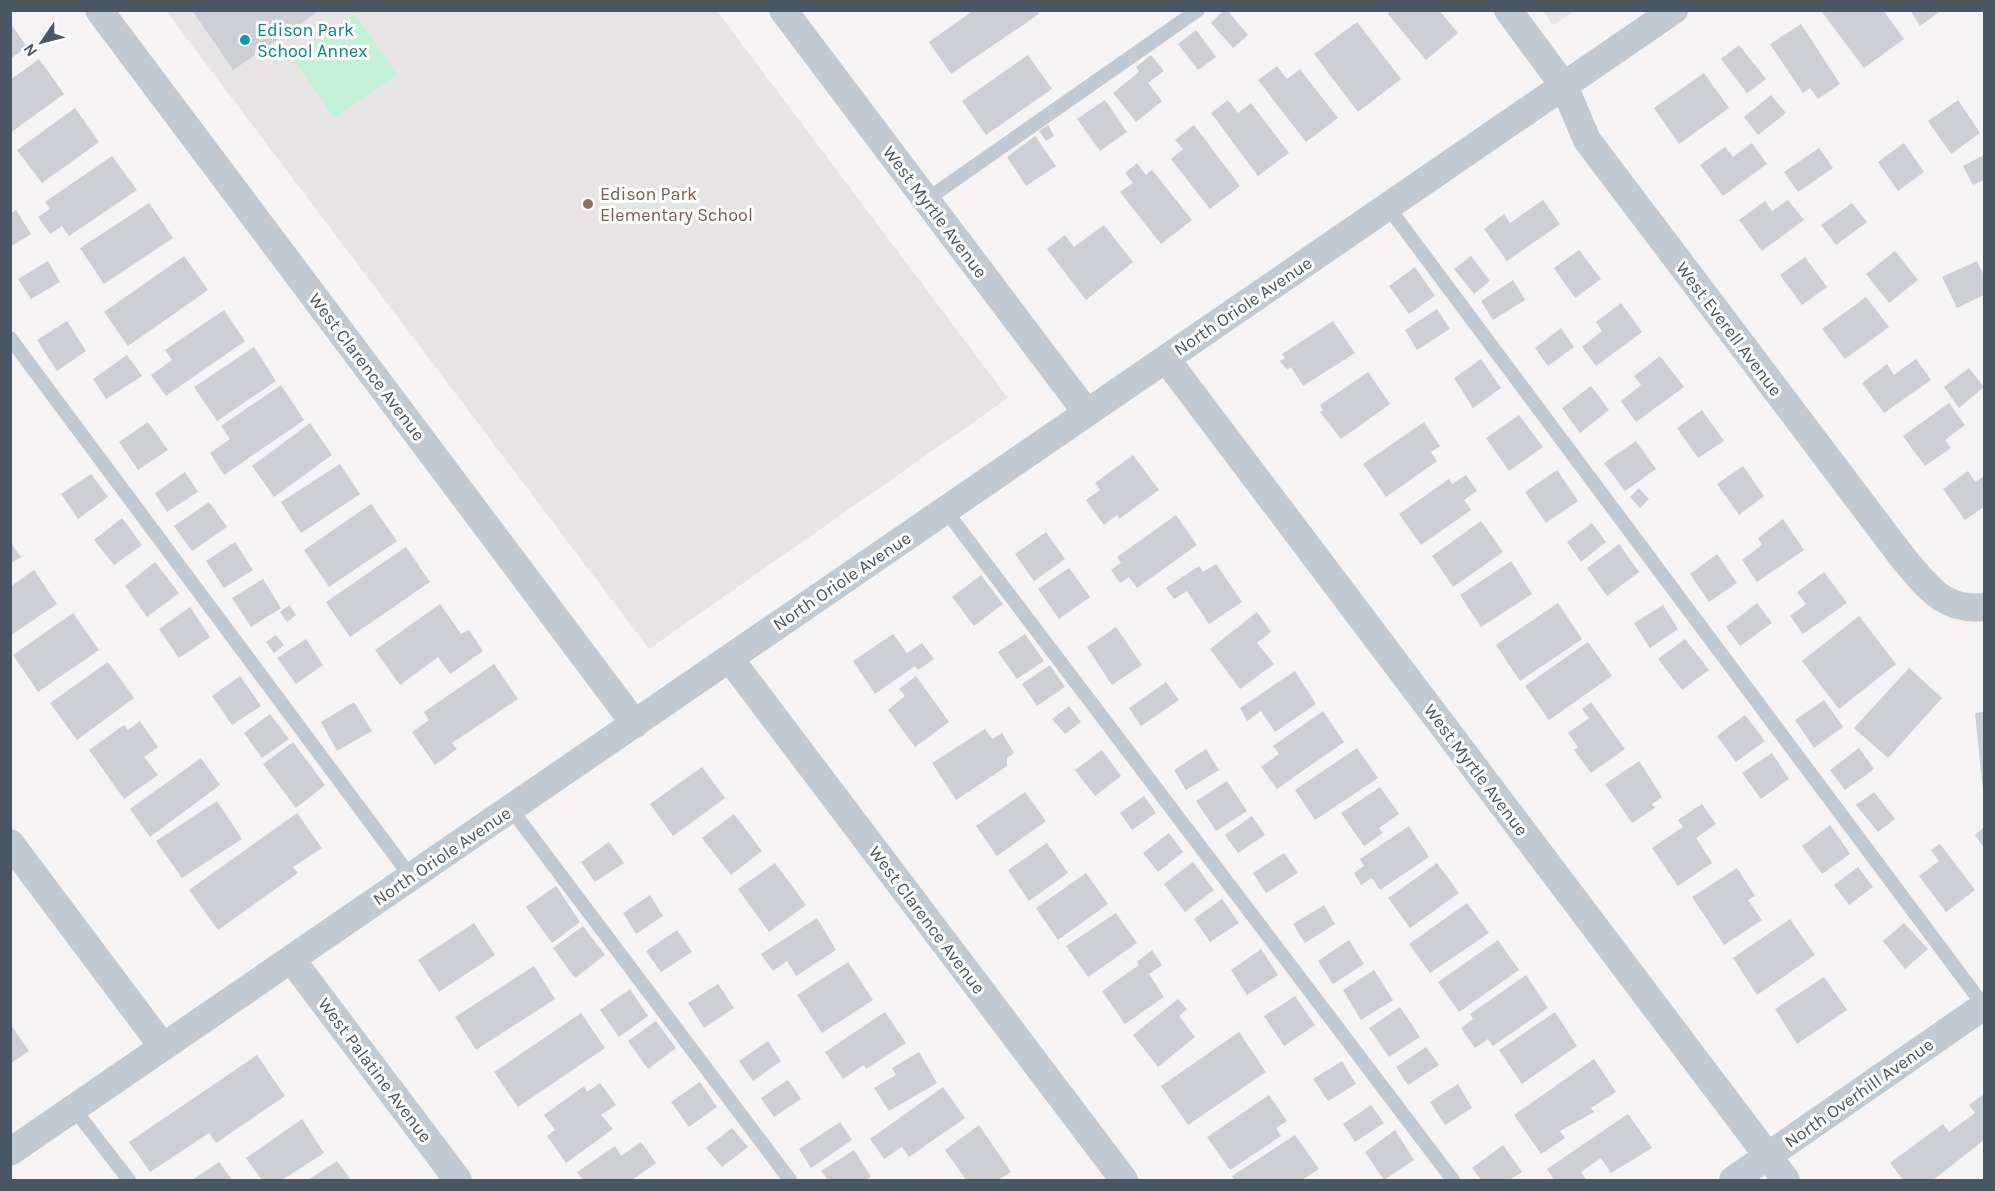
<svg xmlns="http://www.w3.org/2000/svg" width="1995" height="1191" font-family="Karla,sans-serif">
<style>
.education{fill:#e6e4e5}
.green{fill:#c3f1d5}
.building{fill:#cdcfd5}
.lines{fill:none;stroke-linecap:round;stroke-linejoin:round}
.lane{stroke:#c1cad2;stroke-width:14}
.street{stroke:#c1cad2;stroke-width:28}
.culture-dot{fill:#0f9aa8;stroke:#fff;stroke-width:2}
.education-dot{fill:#8d6e63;stroke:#fff;stroke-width:2}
.labels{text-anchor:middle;stroke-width:6;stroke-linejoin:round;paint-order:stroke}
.culture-label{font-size:18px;fill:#0d838f;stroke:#fff;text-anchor:start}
.education-label{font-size:18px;fill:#785e54;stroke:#fff;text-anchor:start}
.street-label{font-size:18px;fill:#4a5661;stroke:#fff}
</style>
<rect width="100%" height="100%" fill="#f5f3f3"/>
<!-- education -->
<path class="education" d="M166,11h551l291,387 -359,251z
M1543,11h31l-21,14z"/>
<!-- green -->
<path class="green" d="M355,14l42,61 -63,43 -42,-61z"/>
<!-- building -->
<path class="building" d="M192,10h128l-87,60z
M974,10h62l3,4 -88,60 -22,-32z
M1224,10h3l21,25 -15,13 -22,-25z
M1391,10h48l19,23 -32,27 -38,-46z
M1824,10h59l21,29 -40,29 -42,-56z
M1910,10h32l-22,16z
M1357,22l44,57 -43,33 -44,-58z
M10,23l17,24 -17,12z
M1801,24l39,60 -22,15 -8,-11 -7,5 -33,-49z
M1196,30l20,27 -18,13 -20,-26z
M1739,45l27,34 -19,14 -26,-34z
M1028,55l24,34 -66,46 -24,-34z
M1151,55l13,16 -16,12 14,18 -26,21 -23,-29 26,-21 -3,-5z
M39,59l25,35 -54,39v-53z
M1277,66l10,13 13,-10 38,49 -32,24 -48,-62z
M1704,73l25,35 -50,36 -25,-36z
M1771,95l15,18 -28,22 -14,-18z
M1105,100l22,32 -27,19 -23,-32z
M1228,100l10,13 13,-10 38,50 -31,23 -47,-63z
M1958,100l22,33 -29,21 -23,-33z
M75,108l24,34 -57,41 -25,-33z
M1048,125l6,11 -8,5 -7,-10z
M1194,125l46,61 -30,23 -39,-50 12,-10 -8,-9z
M1035,136l21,30 -30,20 -19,-29z
M1752,143l15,21 -44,32 -23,-31 25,-18 8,10z
M1904,143l20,29 -26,19 -20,-29z
M1819,148l14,20 -35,24 -14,-20z
M1984,155v25l-11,5 -10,-19z
M112,156l25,34 -68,46 -7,-10 -12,8 -12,-17 12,-8 -5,-7z
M1137,163l9,12 6,-5 40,50 -31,24 -41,-52 13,-9 -8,-10z
M1543,200l17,24 -53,37 -23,-32 20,-15 6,9z
M1788,200l16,20 -42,31 -23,-31 26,-19 7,10z
M149,203l24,35 -69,46 -24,-36z
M1852,203l15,19 -31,23 -15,-20z
M16,210l15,24 -21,13v-33z
M1104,225l29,37 -47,38 -39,-51 18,-14 9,12z
M1579,250l22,29 -26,19 -21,-30z
M1895,251l23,29 -29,23 -23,-29z
M184,256l24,34 -80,56 -24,-34z
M1471,256l19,25 -16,13 -20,-25z
M1805,257l22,30 -25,18 -22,-30z
M48,261l12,21 -29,17 -13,-20z
M1977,261l7,15v19l-27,13 -15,-31z
M1415,267l20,29 -26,18 -20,-28z
M1513,280l12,20 -32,20 -12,-19z
M1866,297l23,30 -44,32 -23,-30z
M1621,303l21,29 -46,34 -14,-19 20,-16 -6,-9z
M1437,309l13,20 -33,21 -12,-20z
M224,310l21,31 -79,55 -15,-21 21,-15 -7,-10z
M67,321l19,30 -29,20 -20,-31z
M1333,321l22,32 -52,33 -12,-19 -4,3 -7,-9 5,-3 -3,-4z
M1561,328l13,19 -26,19 -13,-18z
M254,347l22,34 -59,40 -23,-34z
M127,355l15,21 -36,23 -13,-20z
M1660,356l24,31 -48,35 -15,-21 20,-16 -7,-9z
M1481,359l20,29 -28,20 -19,-30z
M1916,359l15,21 -47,33 -22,-30 25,-19 7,11z
M1969,368l15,19 -25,21 -15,-21z
M1368,372l22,32 -49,35 -21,-27 3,-2 -3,-5z
M281,385l23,35 -80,55 -14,-22 20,-14 -9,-13z
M1591,386l18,24 -29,23 -18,-25z
M1949,403l16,22 -20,15 6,8 -26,18 -22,-30z
M1702,410l22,31 -26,17 -21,-30z
M1519,415l24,32 -34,24 -23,-33z
M148,422l20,28 -30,20 -19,-28z
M1424,422l16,24 -9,6 6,9 -51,36 -23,-33z
M310,423l22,32 -58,42 -22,-31z
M1636,441l20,28 -31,22 -21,-28z
M1133,455l26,35 -40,29 -2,-4 -13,10 -18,-25 14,-10 -5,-7z
M340,464l20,30 -59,39 -20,-31z
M1743,466l21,30 -25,19 -22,-31z
M1557,470l21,31 -32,22 -21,-31z
M1968,471l7,11 9,-6v31l-19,13 -22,-31z
M185,472l13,20 -31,20 -12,-19z
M91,474l17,23 -30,22 -17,-25z
M1466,475l11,16 -13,9 7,10 -50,35 -22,-31 50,-35 3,5z
M1639,488l10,11 -9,9 -10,-11z
M209,502l18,25 -35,24 -18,-25z
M371,504l26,37 -68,46 -25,-37z
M1176,515l21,30 -60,43 -8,-11 -9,6 -9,-13 10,-7 -4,-6z
M122,518l20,27 -28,20 -20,-25z
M1783,519l21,31 -47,32 -15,-22 20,-15 -4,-7z
M1481,521l22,31 -50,35 -21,-31z
M1592,523l14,19 -25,20 -14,-20z
M1046,532l19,27 -31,22 -19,-27z
M10,542l11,15 -11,7z
M235,542l18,28 -29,18 -18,-27z
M1619,544l20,28 -32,24 -20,-28z
M406,547l24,35 -80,55 -24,-35z
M1717,554l20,29 -28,19 -19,-28z
M1511,561l21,33 -51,33 -21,-32z
M155,562l24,31 -32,24 -22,-31z
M1216,564l26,38 -33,22 -22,-33 -13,8 -8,-11 33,-22 4,6z
M1069,568l21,29 -31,22 -21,-30z
M34,570l23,34 -47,32v-49z
M1824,572l23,31 -44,31 -13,-18 16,-12 -9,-12z
M981,575l22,29 -29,22 -22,-29z
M263,579l18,29 -30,19 -19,-29z
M1558,603l24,36 -62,42 -24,-36z
M1757,603l15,20 -32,23 -14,-19z
M440,604l21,30 8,-4 14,21 -33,23 -12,-17 -38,28 -25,-35z
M289,605l7,10 -9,7 -7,-10z
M1663,605l15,24 -28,19 -16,-25z
M190,607l20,30 -31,21 -20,-29z
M1257,612l14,20 -14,11 17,21 -34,25 -30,-40z
M73,613l26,37 -61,42 -25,-37z
M1859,616l37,48 -57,45 -37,-48z
M1116,627l26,38 -30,20 -25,-38z
M893,634l14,19 15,-10 12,16 -16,11 -3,-4 -40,28 -22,-33z
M1025,634l19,27 -27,18 -19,-27z
M276,635l8,10 -10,8 -8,-11z
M306,639l17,26 -27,19 -19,-26z
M1685,639l24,31 -27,20 -24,-31z
M1588,642l24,34 -63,44 -24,-34z
M108,662l26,36 -57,42 -27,-37z
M494,664l24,35 -66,44 5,6 -22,16 -23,-33 17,-12 -5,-8z
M1050,665l15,22 -28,19 -15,-22z
M1909,668l33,30 -54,60 -34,-30z
M1295,671l21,33 -41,28 -14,-21 -14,10 -7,-13z
M240,676l21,30 -29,19 -20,-29z
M916,676l33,46 -34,25 -27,-37 17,-14 -6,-7z
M1166,682l13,18 -38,26 -12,-18z
M1824,700l19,27 -29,21 -19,-28z
M354,702l18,29 -35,20 -16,-29z
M1591,702l34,47 -34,24 -17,-23 4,-3 -10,-14 21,-15 -7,-9z
M1069,706l12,16 -16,12 -13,-15z
M1323,711l21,31 -67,47 -16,-22 18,-13 -6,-8z
M1984,712v78h-1l-8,-77z
M270,714l19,25 -27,19 -18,-25z
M1745,715l20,26 -29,21 -19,-26z
M140,721l18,26 -14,10 14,18 -34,24 -35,-49 35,-25 4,5z
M985,729l7,10 10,-6 12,20 -7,5v8l-51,34 -24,-37z
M293,742l32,43 -29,23 -33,-44z
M1357,748l21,30 -63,42 -20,-30z
M1859,748l15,21 -29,21 -15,-20z
M1206,749l13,21 -33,20 -12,-20z
M1102,750l19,26 -26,20 -20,-26z
M1772,753l17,26 -28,20 -19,-26z
M201,758l19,27 -70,52 -20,-28z
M1639,761l23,36 -10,7 3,4 -23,15 -27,-39z
M702,767l23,31 -52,38 -23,-32z
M1227,781l20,30 -31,20 -20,-30z
M1380,787l19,27 -20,14 4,5 -19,13 -23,-33z
M1025,792l21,29 -49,35 -21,-30z
M1874,792l21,27 -17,13 -22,-27z
M1144,796l12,17 -24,17 -12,-17z
M217,801l25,38 -60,39 -26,-37z
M1702,804l14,20 -20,14 16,25 -34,23 -26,-38 31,-21 -5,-7z
M297,813l25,35 -29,19 5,6 -80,57 -29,-40z
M734,814l28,37 -31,24 -29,-37z
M1252,816l13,19 -27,18 -13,-18z
M1830,825l20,29 -28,20 -20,-28z
M1409,826l20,31 -49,33 -8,-12 -11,7 -7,-12 10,-7 -4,-7z
M1984,827v21l-9,-13z
M1169,833l14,19 -25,20 -15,-19z
M609,842l15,21 -29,19 -14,-20z
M1047,843l21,30 -39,28 -21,-31z
M1940,844l35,46 -29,22 -27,-36 20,-15 -8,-11z
M1284,853l14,20 -32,20 -13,-20z
M1193,862l21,28 -29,22 -21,-28z
M775,863l31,42 -37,27 -31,-43z
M1437,863l22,30 -49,35 -22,-30z
M1858,867l15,20 -24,18 -15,-20z
M1737,868l18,28 -7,4 14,20 -38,25 -32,-48z
M1086,873l22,31 -50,36 -22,-32z
M556,886l24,36 -28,21 -26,-36z
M650,895l13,21 -27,18 -13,-21z
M1222,899l17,24 -29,19 -16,-23z
M1467,903l22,30 -59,40 -21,-29z
M1324,905l11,19 -30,19 -12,-19z
M1116,913l21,30 -49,34 -22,-31z
M817,918l19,32 -40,26 -9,-15 -14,10 -12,-17z
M1790,919l25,36 -58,40 -24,-37z
M474,923l21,32 -56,37 -21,-32z
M1904,923l24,26 -23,20 -22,-28z
M583,926l22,29 -30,23 -22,-30z
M677,930l15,22 -31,20 -15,-21z
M1349,940l15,24 -31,20 -15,-23z
M1498,940l21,30 -60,42 -21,-30z
M1261,949l17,26 -31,20 -16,-25z
M1152,950l10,15 -13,9 15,23 -39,27 -23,-33 37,-26 -2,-3z
M848,962l25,38 -51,33 -25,-38z
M534,966l21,33 -79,51 -21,-33z
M1374,970l19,30 -32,20 -18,-30z
M1526,975l22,33 -55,38 -5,-7 -13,9 -14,-20 12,-9 -3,-5z
M1824,977l23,33 -50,34 -22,-35z
M718,984l16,24 -30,20 -16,-25z
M630,989l18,27 -29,21 -19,-27z
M1295,996l20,29 -31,21 -20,-30z
M1178,999l9,10 -8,7 16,21 -37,30 -25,-32z
M1400,1007l20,30 -31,20 -20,-29z
M885,1012l21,31 -40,26 -2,-4 -21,14 -18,-27z
M1555,1012l22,34 -55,38 -23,-34z
M581,1013l24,35 -87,59 -24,-35z
M656,1021l20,27 -28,21 -20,-28z
M10,1024l19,27 -19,13z
M1239,1032l27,40 -78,53 -27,-39z
M768,1041l13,20 -28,20 -14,-20z
M1426,1047l13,18 -31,20 -12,-18z
M919,1052l18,31 -48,28 -15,-23 22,-13 -4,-7z
M257,1055l28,41 -69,47 -7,-10 -59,39 -21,-30z
M1594,1059l22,33 -25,16 3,4 -34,19 5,7 -24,16 -27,-39z
M1342,1061l14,23 -28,17 -15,-22z
M788,1080l13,19 -27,18 -13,-19z
M700,1082l17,25 -28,20 -18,-25z
M600,1083l16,22 -15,10 12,14 -47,34 -19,-27 8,-6 -11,-15 40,-29 3,6z
M1458,1084l14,24 -27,17 -15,-23z
M943,1087l22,31 -56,39 -7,-10 -18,12 -14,-20z
M1984,1094v46l-51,40h-30l-13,-17 53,-39 6,8 26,-19 -6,-8z
M1269,1095l18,26 -11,7 5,8 -51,34 -23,-33z
M1371,1105l13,18 -29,19 -12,-18z
M1628,1114l24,34 -41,25 -10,-15 -20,14 6,8h-33l-7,-11z
M302,1119l22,34 -42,27h-20l-16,-22z
M840,1122l12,18 -41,28 -12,-19z
M979,1125l32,47 -13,8h-32l-21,-30z
M732,1128l16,19 -26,20 -16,-19z
M1395,1130l19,30 -30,20 -19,-28z
M1295,1135l24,34 -17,11h-67l-3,-4z
M641,1142l15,21 -24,17h-49l-6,-8 38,-26 6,10z
M1503,1145l19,27 -13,8h-28l-9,-12z
M854,1150l17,27 -5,3h-38l-7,-9z
M337,1161l14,19h-43z
M219,1162l13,18h-40z"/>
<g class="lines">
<!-- lane -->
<path class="lane" d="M926,200l272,-190
M1388,207l596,799
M10,338l401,539
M946,511l507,669
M511,809l279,371
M74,1109l55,71"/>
<!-- street -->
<path class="street" d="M99,10l536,714
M783,10l304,403
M1508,10l56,76 23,54 316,418c25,29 40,53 81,49
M1166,359l620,821
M730,659l394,521
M10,843l153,204
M291,959l167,221
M10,1152l1664,-1142
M1733,1180l251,-174"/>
</g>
<!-- markers -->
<circle class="culture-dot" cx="245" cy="40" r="6"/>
<circle class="education-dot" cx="588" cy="204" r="6"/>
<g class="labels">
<!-- culture labels -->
<g class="culture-label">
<text x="257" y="36">Edison Park<tspan x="257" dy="21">School Annex</tspan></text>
</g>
<!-- education labels -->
<g class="education-label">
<text x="600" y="200">Edison Park<tspan x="600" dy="21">Elementary School</tspan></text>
</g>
<!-- street labels -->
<g class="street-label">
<text transform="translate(935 212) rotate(53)" y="6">West Myrtle Avenue</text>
<text transform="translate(1243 306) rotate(-34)" y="6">North Oriole Avenue</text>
<text transform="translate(1729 329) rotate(53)" y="6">West Everell Avenue</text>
<text transform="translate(367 367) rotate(53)" y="6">West Clarence Avenue</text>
<text transform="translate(842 581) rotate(-34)" y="6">North Oriole Avenue</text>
<text transform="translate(1476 770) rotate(53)" y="6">West Myrtle Avenue</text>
<text transform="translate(442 856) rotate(-34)" y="6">North Oriole Avenue</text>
<text transform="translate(927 920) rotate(53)" y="6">West Clarence Avenue</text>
<text transform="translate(375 1070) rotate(53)" y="6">West Palatine Avenue</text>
<text transform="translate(1859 1093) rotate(-35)" y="6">North Overhill Avenue</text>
</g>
</g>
<!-- border -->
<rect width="1995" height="1191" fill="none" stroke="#4a5661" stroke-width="24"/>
<!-- north arrow -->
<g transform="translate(42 42) rotate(235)" stroke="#ffffff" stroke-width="4.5" paint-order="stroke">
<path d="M0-4.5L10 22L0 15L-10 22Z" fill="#4a5661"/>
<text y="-9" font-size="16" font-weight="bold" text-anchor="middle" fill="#4a5661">N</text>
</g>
</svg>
